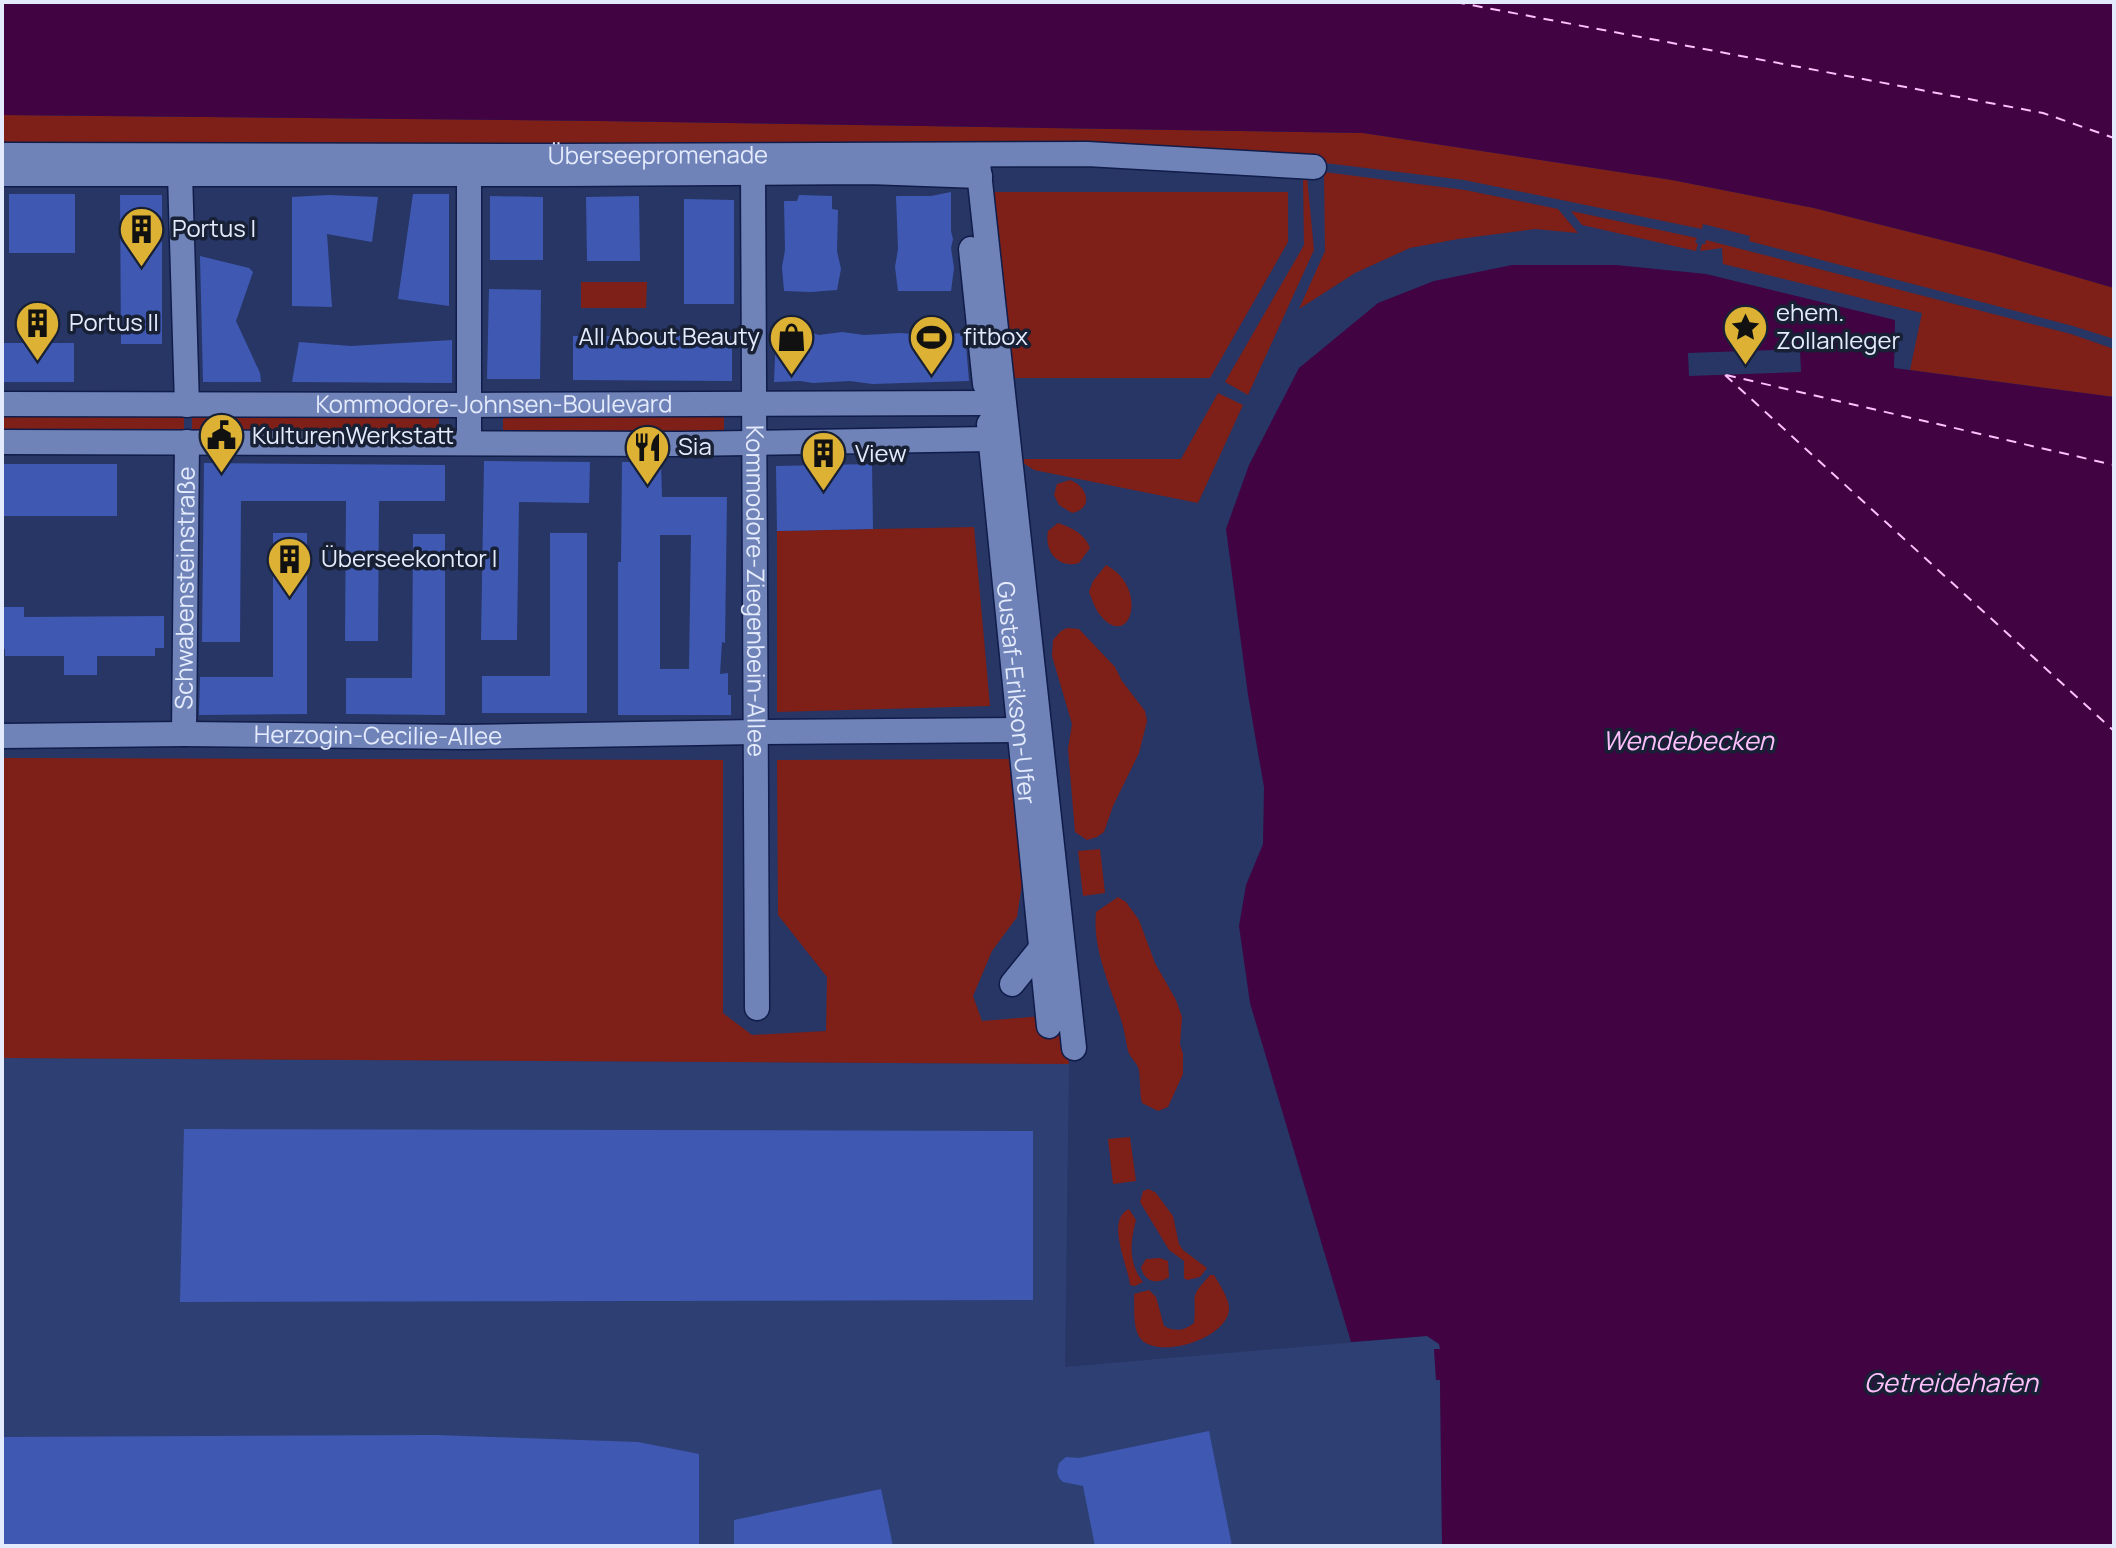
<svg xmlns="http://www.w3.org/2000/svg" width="2116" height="1548" font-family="Manrope,sans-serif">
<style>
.built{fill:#2e3f74}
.green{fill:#7e1f18}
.water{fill:#410341}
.pier{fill:#273665}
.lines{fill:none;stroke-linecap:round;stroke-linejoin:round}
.ferry{stroke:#febffa;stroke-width:2;stroke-dasharray:10 8;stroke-linecap:butt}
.building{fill:#3f59b3;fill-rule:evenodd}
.minor-casing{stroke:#101c49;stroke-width:27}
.minor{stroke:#7083b8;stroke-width:24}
.labels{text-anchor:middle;stroke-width:7;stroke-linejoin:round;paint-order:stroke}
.street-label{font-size:24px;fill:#e4ebfd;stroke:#182035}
.poi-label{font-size:24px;fill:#e4ebfd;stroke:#182035;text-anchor:start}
.water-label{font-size:26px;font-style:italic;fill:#febffa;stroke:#182035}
</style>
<rect width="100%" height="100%" fill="#273665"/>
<!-- built -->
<path class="built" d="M2,1058l1067,6 -4,303 362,-31 12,8 2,6h-7l2,30h4l2,166h-1440z"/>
<!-- green -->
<path class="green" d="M2,115l598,6 763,12 309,47 142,28 180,45 120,35v51l-41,-13 -324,-85 1,-5 -47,-12 -1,5 -238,-49 -139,-17 -22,-2 -1301,-13z
M1324,172l141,18 93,19 20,24 -43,-4 -77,10 -48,9 -55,25 -56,36 26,-58z
M1303,177h4l7,73 -66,145 -23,-13 79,-137z
M989,192h299v50l-78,136h-200z
M1571,211l126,27 -2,4 3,2 -2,7 -114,-26z
M1706,240l365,94 43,15v48l-204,-27 12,-57 -199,-49 -1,-16 -22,3 2,-7h3z
M581,282h66l-1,26h-65z
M1218,393l25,12 -45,98 -164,-33 -17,-11h164z
M184,411v25h-182v-24z
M192,411h247v24h-247z
M724,411v23l-221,1v-23z
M1070,480c17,6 25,28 2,33l-13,-8 -5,-10 3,-11z
M1058,523c13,4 27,11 32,25l-11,15c-21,6 -35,-12 -31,-32z
M974,527l16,179 -213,6v-181z
M1106,565c44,23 24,87 -6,50 -5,-6 -8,-16 -11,-23l4,-11z
M1067,628l12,1 36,38 7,14 23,30 2,10 -8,32 -26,53 -9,26 -7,5 -10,3 -12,-8 -7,-83 4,-25 -20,-68 1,-16 8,-9z
M2,758l721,2v253l29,22 74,-4 1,-54 -49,-62 -1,-155 235,-1 13,105 -8,53 -25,34 -19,45 9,25 60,-5 22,7 5,41 -1067,-6z
M1100,849l5,44 -22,3 -5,-45z
M1118,897l8,5 13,18 16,43 21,37 6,17 -2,27 3,10v20l-15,33 -10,4 -16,-8c-3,-11 -1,-28 -4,-36 -3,-6 -8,-10 -10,-16 -2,-8 -3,-17 -5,-25 -11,-37 -31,-75 -27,-114z
M1130,1137l6,44 -23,3 -5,-45z
M1149,1189l7,4 17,23 6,28 4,6 24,18 -7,9 -13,3 -3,-2v-17l-15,-11 -29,-48 3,-11z
M1129,1209l7,11c-6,22 -8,43 7,62l-8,4 -5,-1c-2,-20 -25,-65 -1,-76z
M1160,1258l8,3 1,16c-12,8 -25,5 -28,-10l5,-8z
M1210,1275h4c5,9 16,24 15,35 -3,30 -73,50 -89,28 -8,-12 -5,-30 -6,-44l15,-4 7,7 8,29c11,6 20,5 30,-3 3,-29 -6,-24 16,-48z"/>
<!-- water -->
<path class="water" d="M2,2h2112v286l-120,-35 -180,-45 -142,-28 -309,-47 -763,-12 -598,-6z
M1512,265h104l90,9 189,46 -1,48 220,29v1149h-672l-2,-166h-4l-2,-31h6l-1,-5 -12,-8 -76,6 -101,-339 -11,-77 7,-41 17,-41 1,-57 -16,-92 -22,-166 23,-64 50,-97 79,-65 56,-22z"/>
<!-- pier -->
<path class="pier" d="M1800,349l1,23 -112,4 -1,-23z"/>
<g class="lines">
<!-- ferry -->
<path class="ferry" d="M1455,2l588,111 71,25
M1725,375l389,356
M1726,375l388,90"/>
</g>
<!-- building -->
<path class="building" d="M951,192v39l2,8 -2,9 3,20 -3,23h-53l-3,-24 3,-18 -2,-53h35z
M9,194h66v59h-66z
M413,194h36v112l-51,-7z
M120,195h42v149h-41z
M328,195l50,2 -6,45 -45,-8 5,73 -40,-1v-109z
M799,195l33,1v13l6,1 -1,41 4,18 -4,21 -26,2 -27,-1 -2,-24 3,-17 -1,-49h13z
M490,196l53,1v63h-53z
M639,196l1,65h-53l-1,-64z
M684,199l50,1v104h-50z
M200,256l49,12 4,4 -17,49 24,52 1,9h-58z
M489,289l52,1 -1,89h-53z
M842,332l22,3 37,-2 22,2 42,-2 4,48 -97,3 -22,-3 -37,2 -13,-2 -26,1 2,-49 30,2 6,-2 7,2z
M573,336h159v45l-159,-1z
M452,340v43l-160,-1 7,-40 52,4z
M2,343h72v39h-72z
M484,461l106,1 -1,41 -70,-1 -2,138h-36z
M622,462h39l1,35h65l-2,146 -3,-1 -2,32 8,-1v22h3v20h-113v-153h3zM660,535h31l-2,134h-29z
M204,463l241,2v36h-66l-1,140h-33l1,-140h-105l-1,141h-38z
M2,464h115v52h-115z
M872,464l1,65 -96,2 -1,-65z
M273,533h34v181l-108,1 1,-38h73z
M550,533h37v180h-105v-37h68z
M413,534h32v181l-99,-1v-36h66z
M2,607h22v10l140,-1v32h-9v8h-58v19h-33v-19h-59v-7h-3z
M184,1129l849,2v169l-853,2z
M1209,1431l23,115h-137l-12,-60 -20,-4 -4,-4 -2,-6 2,-9 7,-6 13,1z
M434,1435l204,7 61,12v92h-697v-109z
M881,1489l12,57h-159v-26z"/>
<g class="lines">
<defs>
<g id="minor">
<path id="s1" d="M2,155l562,1 523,-2 227,13"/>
<path d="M978,163l96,885"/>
<path id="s2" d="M753,173l4,835"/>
<path d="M2,174h562l305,-2 111,4"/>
<path d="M180,174l7,231"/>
<path d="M971,249l14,135"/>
<path id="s3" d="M2,404l466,1 519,-2"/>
<path id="s4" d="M989,424l60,602"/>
<path d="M2,442l679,2 310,-5"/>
<path d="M469,442v-268"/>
<path id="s5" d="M184,734l3,-292"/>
<path id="s6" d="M2,736l182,-2 282,3 290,-5 262,-2"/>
<path d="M1012,984l29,-36"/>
</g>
</defs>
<!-- minor casing -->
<use href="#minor" class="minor-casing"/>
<!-- minor -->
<use href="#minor" class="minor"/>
</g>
<!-- icons -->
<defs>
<symbol id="building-pin" viewBox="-11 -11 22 30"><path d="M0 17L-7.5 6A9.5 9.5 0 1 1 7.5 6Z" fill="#ddb133" stroke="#182035"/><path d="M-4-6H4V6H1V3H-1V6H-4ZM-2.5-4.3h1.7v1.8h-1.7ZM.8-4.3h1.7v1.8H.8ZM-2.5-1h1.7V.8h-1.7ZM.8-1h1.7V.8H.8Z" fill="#111"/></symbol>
<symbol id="sight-pin" viewBox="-11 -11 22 30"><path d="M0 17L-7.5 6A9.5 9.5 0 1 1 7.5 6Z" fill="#ddb133" stroke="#182035"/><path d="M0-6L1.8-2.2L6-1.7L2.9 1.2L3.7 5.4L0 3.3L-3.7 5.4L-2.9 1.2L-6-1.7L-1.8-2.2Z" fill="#111"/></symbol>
<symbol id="shop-pin" viewBox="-11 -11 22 30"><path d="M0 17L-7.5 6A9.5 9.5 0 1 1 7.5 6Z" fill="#ddb133" stroke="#182035"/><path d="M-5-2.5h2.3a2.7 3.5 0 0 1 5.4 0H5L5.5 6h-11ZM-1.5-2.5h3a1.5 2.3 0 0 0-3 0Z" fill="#111"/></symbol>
<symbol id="stadium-pin" viewBox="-11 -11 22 30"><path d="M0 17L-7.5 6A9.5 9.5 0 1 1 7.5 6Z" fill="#ddb133" stroke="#182035"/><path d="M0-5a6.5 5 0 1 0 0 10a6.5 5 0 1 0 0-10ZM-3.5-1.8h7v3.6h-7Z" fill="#111"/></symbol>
<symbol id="civic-pin" viewBox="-11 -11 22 30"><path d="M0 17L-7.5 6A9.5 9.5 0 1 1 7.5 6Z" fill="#ddb133" stroke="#182035"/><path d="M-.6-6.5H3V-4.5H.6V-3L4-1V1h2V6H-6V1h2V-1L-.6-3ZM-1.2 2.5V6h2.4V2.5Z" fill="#111"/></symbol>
<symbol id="restaurant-pin" viewBox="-11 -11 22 30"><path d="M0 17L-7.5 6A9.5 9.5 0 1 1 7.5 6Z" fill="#ddb133" stroke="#182035"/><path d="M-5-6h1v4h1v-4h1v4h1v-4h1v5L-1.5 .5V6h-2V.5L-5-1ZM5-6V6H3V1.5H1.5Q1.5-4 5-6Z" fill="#111"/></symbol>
</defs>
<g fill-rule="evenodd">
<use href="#building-pin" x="116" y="204" width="51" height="69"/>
<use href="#building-pin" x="12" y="298" width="51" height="69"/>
<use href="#sight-pin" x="1720" y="302" width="51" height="69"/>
<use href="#shop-pin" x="766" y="312" width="51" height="69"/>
<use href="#stadium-pin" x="906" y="312" width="51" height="69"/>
<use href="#civic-pin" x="196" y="410" width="51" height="69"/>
<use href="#restaurant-pin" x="622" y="422" width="51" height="69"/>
<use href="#building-pin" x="798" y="428" width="51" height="69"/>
<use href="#building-pin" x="264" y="534" width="51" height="69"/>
</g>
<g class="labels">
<!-- street labels -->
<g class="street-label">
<text dy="8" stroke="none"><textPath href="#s1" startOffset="656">Überseepromenade</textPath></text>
<text dy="8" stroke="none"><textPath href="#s3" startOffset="492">Kommodore-Johnsen-Boulevard</textPath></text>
<text dy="8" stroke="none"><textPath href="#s5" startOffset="146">Schwabensteinstraße</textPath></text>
<text dy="8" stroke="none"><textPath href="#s2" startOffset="418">Kommodore-Ziegenbein-Allee</textPath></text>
<text dy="8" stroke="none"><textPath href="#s4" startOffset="270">Gustaf-Erikson-Ufer</textPath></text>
<text dy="8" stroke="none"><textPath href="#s6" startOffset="376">Herzogin-Cecilie-Allee</textPath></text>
</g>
<!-- poi labels -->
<g class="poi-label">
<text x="172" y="237">Portus I</text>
<text x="1776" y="321">ehem.<tspan x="1776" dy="28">Zollanleger</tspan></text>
<text x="69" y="331">Portus II</text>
<text x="760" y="345" text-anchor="end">All About Beauty</text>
<text x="963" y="345">fitbox</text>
<text x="252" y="444">KulturenWerkstatt</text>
<text x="678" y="455">Sia</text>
<text x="855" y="462">View</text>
<text x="321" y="567">Überseekontor I</text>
</g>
<!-- water labels -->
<g class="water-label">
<text x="1688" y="750">Wendebecken</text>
<text x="1951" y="1392">Getreidehafen</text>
</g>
</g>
<!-- border -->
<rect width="2116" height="1548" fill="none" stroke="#e4ebfd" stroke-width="8"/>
</svg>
